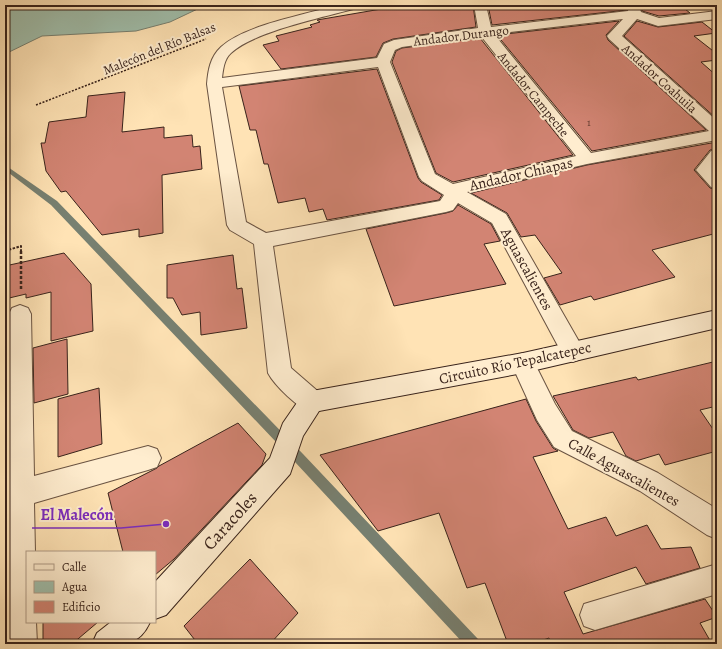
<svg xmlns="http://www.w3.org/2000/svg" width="722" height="649" font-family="Alegreya,serif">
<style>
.water{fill:#a0beab;stroke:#778071}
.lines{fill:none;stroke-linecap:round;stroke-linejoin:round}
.stream{fill:#778071;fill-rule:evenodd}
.building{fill:#d28473;stroke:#39231b}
.street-casing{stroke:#6a5342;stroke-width:2}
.secondary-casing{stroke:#39231b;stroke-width:2}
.path-far2{stroke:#39231b;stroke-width:1.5;stroke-dasharray:2 1.5;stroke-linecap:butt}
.path-far1{stroke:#39231b;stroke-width:2;stroke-dasharray:2.5 1.5;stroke-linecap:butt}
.path{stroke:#39231b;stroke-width:2.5;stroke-dasharray:3 2;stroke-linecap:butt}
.street{fill:#ffedcf;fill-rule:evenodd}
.secondary{fill:#ffedcf;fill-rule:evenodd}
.labels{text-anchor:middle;stroke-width:4;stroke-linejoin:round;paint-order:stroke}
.far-number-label{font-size:11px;fill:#5f3b31}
.far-street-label{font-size:13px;fill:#39231b;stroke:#ffedcf}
.street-label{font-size:15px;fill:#39231b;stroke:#ffedcf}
.near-street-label{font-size:18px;fill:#39231b;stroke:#ffedcf}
.leader{fill:none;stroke:#7b2cbf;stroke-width:1.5}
.callout-dot{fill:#7b2cbf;stroke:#ffedcf;stroke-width:1.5}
.callout-label{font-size:16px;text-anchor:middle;font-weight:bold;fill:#7b2cbf;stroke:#ffedcf;stroke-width:4;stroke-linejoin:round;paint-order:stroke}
</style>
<rect width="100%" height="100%" fill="#ffe3b5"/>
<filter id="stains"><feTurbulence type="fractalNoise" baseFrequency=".005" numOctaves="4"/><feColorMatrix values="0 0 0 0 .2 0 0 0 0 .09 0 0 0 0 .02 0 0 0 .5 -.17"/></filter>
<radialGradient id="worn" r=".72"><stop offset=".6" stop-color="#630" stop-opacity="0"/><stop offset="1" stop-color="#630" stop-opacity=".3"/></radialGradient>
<!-- water -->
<path class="water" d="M5,5h201l-36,17 -34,9 -94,5 -37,18z"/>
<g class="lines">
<!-- stream -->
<path class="stream" d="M5,165l52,36 246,253 175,185 1,5h-15l-169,-182 -244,-257 -46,-35z"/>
</g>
<!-- building -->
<path class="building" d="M386,5h87l3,22 -83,12 -10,4 -7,14 -95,12 -18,-24 16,-4 -3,-5 36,-9 -2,-2 10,-3 -3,-2 70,-12z
M488,5h140l-1,5 -135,15z
M640,5h40l10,8 -31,3 -17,-5z
M619,21l-13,14 2,5 98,90 -114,21 -95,-116z
M637,21l21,6 44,-5 14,11 -22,3 23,18v6l-16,2 16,14v43l-93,-83z
M480,38l93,117 -120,27 -17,-9 -44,-111 4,-11 6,-3z
M377,69l41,109 3,4 21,13 -3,5 -112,20 -4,-11 -14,3 -4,-14 -27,5 -10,-39h-4l-8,-34h-6l-11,-44z
M125,92l-3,40 42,-5v11l28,-3 1,12 7,-1 2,23 -40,6 1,58 -24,4v-8l-37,6 -36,-44 -5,1 -15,-21 -5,-28h4l4,-21 37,-5 2,-21z
M717,142v7l-7,1 -16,20 16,18 7,2v43l-65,17 23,27 -81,23 -3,-4 -31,9 -16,-27 18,-5 -27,-38 -14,2 -14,-24 -36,-20 116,-28z
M458,205l33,19 9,17 -16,3 22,40 -112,22 -28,-77 80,-16 7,-2z
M64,253l27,31 2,47 -42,10v-49l-25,6v-4l-21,5v-33z
M233,255l4,34 5,-1 5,40 -46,7 -1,-23 -18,3 -9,-17h-6v-33z
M67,339l1,55 -34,9 -1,-55z
M717,361v45l-17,4 17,25v16l-52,14 -6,-11 -23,7 -10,-5 -13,-24 -24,6 -16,-8 -20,-34 83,-19 2,3z
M99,388l3,56 -44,13v-58z
M526,399l10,22 17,27 5,3 -25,6 35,72 38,-12 10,19 31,-11 14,24 30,-2 9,21 -54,16 -10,-17 -72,25 19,42 122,-35 12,18 -17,6 12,21h-161l-2,-6 -17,6h-24l-23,-61 -18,5 -28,-75 -61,18 -58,-76z
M238,423l28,31 -4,11 -88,94 -19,16v-23h-32l-15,-59 49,-25 2,-2z
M250,559l48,54 -28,31h-72l-14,-18z
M43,622h55l-26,22h-29z"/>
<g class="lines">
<defs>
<path id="street" d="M339,5h20l-2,3c-32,9 -102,23 -126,45 -7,6 -8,17 -9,25l155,-20 7,-14 10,-4 84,-12 -4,-23h12l5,22 137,-16 1,-5h10l2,6 18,6 58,-7v8l-59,7 -21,-7 -15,17 95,85v19l-130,24 -120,28 39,22 75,131 3,7 -3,7 -8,3 -8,-3 -73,-136 -34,-20 -5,7 -7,2 -173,34 18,122 30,26 3,8 -3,8 -9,3c-14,-5 -37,-27 -44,-40l-14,-129 -24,-14 -3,-5 -20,-141c1,-13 3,-27 14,-37 24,-22 86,-33 118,-42zM623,19l-16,17 2,3 100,92 -118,22 -97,-119zM481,36l95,120 -123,28 -18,-10 -45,-112 5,-12 7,-3zM378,67l41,110 3,4 22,14 -4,6 -174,32 -20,-11 -24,-135z
M717,150v17l-2,3 2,2v17l-6,-2 -15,-17 15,-19z
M20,305l8,3 3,6 3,162 114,-30 9,3 4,9 -4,9 -9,3 -114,33 1,49h-8v70h9l1,22h-32l4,-330 3,-6z
M523,353l8,3 24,48 17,27 86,42 59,36v30l-10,-4 -67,-44 -86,-44 -17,-27 -26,-57 4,-7z
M717,564v30l-122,36 -11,-4 -4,-11 4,-11z"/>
<path id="secondary" d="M717,310v18l-194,45 -204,38 -16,25 -13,38 -124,141 -11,4v-37l115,-124 13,-35 20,-29 9,-3 211,-38z
M111,622h39c-12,27 -31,22 -58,22l5,-11z"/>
</defs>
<!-- street casing -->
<use href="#street" class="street-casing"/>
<!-- secondary casing -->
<use href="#secondary" class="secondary-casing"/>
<!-- path-far2 -->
<path class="path-far2" d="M36,105l170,-66"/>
<!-- path-far1 -->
<path class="path-far1" d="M5,251l16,-5v6"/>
<!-- path -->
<path class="path" d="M21,251v40"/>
<!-- street -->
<use href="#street" class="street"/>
<!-- secondary -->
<use href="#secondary" class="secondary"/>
</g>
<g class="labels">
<!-- far-number labels -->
<g class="far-number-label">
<text x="589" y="126">1</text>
</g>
<!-- far-street labels -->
<g class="far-street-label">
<text transform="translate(461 35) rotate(-7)" y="5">Andador Durango</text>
<text transform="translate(159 48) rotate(-22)" y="5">Malecón del Río Balsas</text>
<text transform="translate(660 78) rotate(42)" y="5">Andador Coahuila</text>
<text transform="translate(534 94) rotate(51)" y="5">Andador Campeche</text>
</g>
<!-- street labels -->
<g class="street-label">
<text transform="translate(521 174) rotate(-13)" y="5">Andador Chiapas</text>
<text transform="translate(527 269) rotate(61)" y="5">Aguascalientes</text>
<text transform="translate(515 363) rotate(-12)" y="5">Circuito Río Tepalcatepec</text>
<text transform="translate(624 472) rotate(29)" y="5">Calle Aguascalientes</text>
</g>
<!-- near-street labels -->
<g class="near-street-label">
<text transform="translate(230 521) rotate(-48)" y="6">Caracoles</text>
</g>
</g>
<!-- callouts -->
<path class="leader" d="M166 524L121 528H32"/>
<circle class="callout-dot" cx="166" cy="524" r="4"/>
<g class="callout-label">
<text x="77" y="520">El Malecón</text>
</g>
<!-- margin -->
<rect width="722" height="649" fill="none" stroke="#ffe3b5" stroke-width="20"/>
<rect x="6" y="6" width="710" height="637" fill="none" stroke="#39231b" stroke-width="2"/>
<rect x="10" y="10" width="702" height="629" fill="none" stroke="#39231b"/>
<!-- legend -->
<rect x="26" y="551" width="130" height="72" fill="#ffedcf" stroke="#b09c87"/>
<rect x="34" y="564" width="20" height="6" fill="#ffedcf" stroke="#b09c87"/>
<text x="62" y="571" font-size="12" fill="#39231b">Calle</text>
<rect x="34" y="581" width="20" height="12" fill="#a0beab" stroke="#b09c87"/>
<text x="62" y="591" font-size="12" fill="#39231b">Agua</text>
<rect x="34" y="601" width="20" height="12" fill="#d28473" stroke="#b09c87"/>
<text x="62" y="611" font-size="12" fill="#39231b">Edificio</text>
<rect width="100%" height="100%" filter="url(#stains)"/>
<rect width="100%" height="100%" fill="url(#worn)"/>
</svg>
